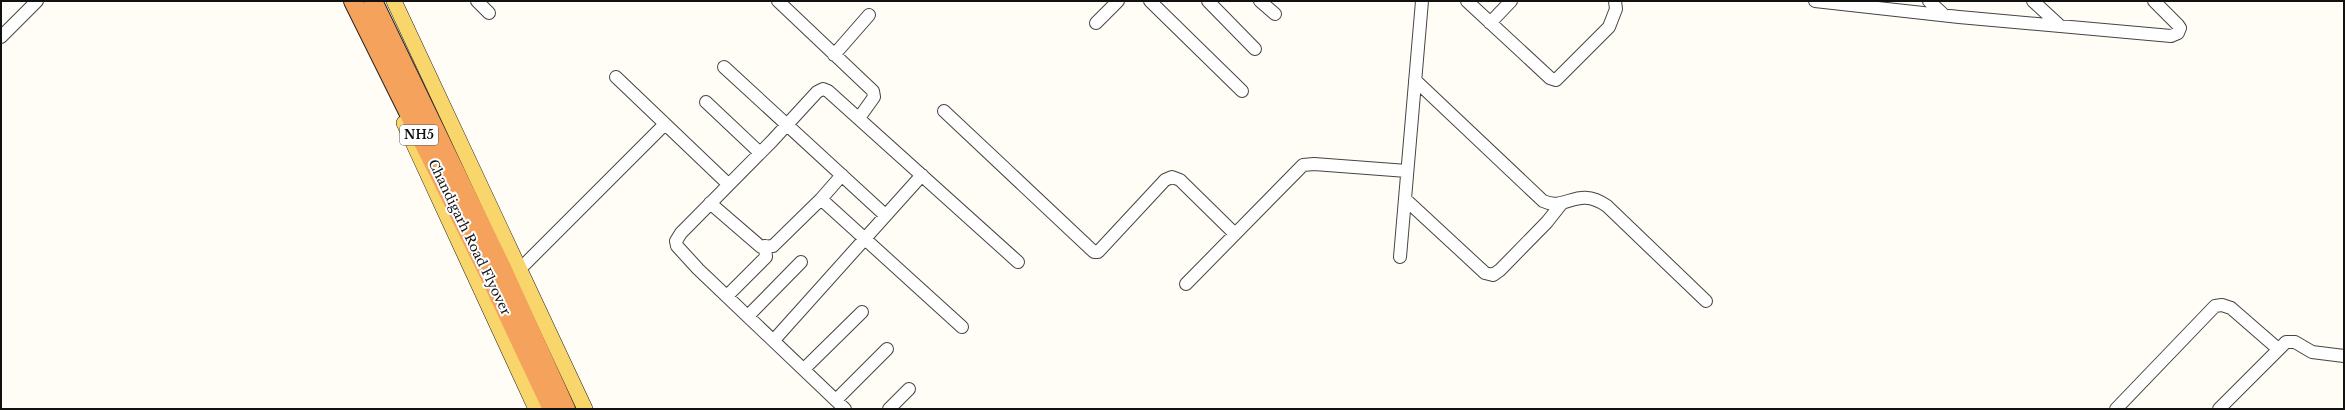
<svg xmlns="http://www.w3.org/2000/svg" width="2345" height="410" font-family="'Libre Baskerville',serif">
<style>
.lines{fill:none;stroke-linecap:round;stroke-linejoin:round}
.minor-casing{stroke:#444;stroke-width:14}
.major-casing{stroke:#222;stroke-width:16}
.highway-casing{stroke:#222;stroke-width:20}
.minor{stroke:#fff;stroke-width:12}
.major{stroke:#f9d66b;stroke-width:15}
.highway{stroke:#f5a25d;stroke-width:18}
.labels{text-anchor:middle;stroke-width:4;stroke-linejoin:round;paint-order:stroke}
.shield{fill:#fff;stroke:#585858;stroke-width:1}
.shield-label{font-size:12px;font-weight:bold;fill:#111}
.street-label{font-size:13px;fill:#111;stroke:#fff}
</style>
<rect width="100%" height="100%" fill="#fffdf5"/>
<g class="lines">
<defs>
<path id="minor" d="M477,1l12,12
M778,1l95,90 1,6 -15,21
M1150,1l92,90
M1208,1l47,48
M1260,1l15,13
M1467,1l83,77 6,2 53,-53 7,-18 -1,-8
M1815,1l144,16 212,19 7,-3 2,-5 -2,-3 -24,-24
M1929,1l15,14
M2033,1l27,25
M1096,23l22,-22
M1490,23l21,-22
M1,37l36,-36
M834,55l35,-40
M724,67l161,148
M616,77l112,107
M1415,80l128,121c23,11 34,-16 64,5l99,95
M706,102l54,51
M944,111l150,141h4l67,-72 7,-3 8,3 55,54
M821,199l141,128
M1405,199l80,74 8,2 7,-5 47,-48 15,-19
M710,203l51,44 12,-1 48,-47 21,-24
M1400,257l22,-256
M520,269l145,-145
M1186,284l117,-119 11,-1 93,7
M727,296l39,-39 -1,-11
M748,316l53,-54
M774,340l148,-165
M804,369l58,-57
M836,400l51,-51
M845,409l-147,-140 -21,-23 -1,-5 5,-8 91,-92 45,-49 6,-3 5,2 190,171
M889,409l20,-20
M2116,409l99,-103 7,-1 9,3 46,40
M2219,409l67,-67h9l17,10 32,4"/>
<path id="major" d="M394,1l191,408
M404,123l132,286"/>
<path id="highway" d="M353,1l133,268 66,140
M373,1l129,267 64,141"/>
</defs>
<!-- minor casing -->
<use href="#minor" class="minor-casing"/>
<!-- major casing -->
<use href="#major" class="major-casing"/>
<!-- highway casing -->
<use href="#highway" class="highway-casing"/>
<!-- minor -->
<use href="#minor" class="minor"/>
<!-- major -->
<use href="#major" class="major"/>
<!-- highway -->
<use href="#highway" class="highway"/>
</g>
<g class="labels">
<!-- shield labels -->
<rect class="shield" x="400" y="125" width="38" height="20" rx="3"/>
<g class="shield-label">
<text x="419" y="139">NH5</text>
</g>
<!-- street labels -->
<g class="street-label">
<text transform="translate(470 237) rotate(64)" y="5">Chandigarh Road Flyover</text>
</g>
</g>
<!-- border -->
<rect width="2345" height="410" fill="none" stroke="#111111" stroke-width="4"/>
</svg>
